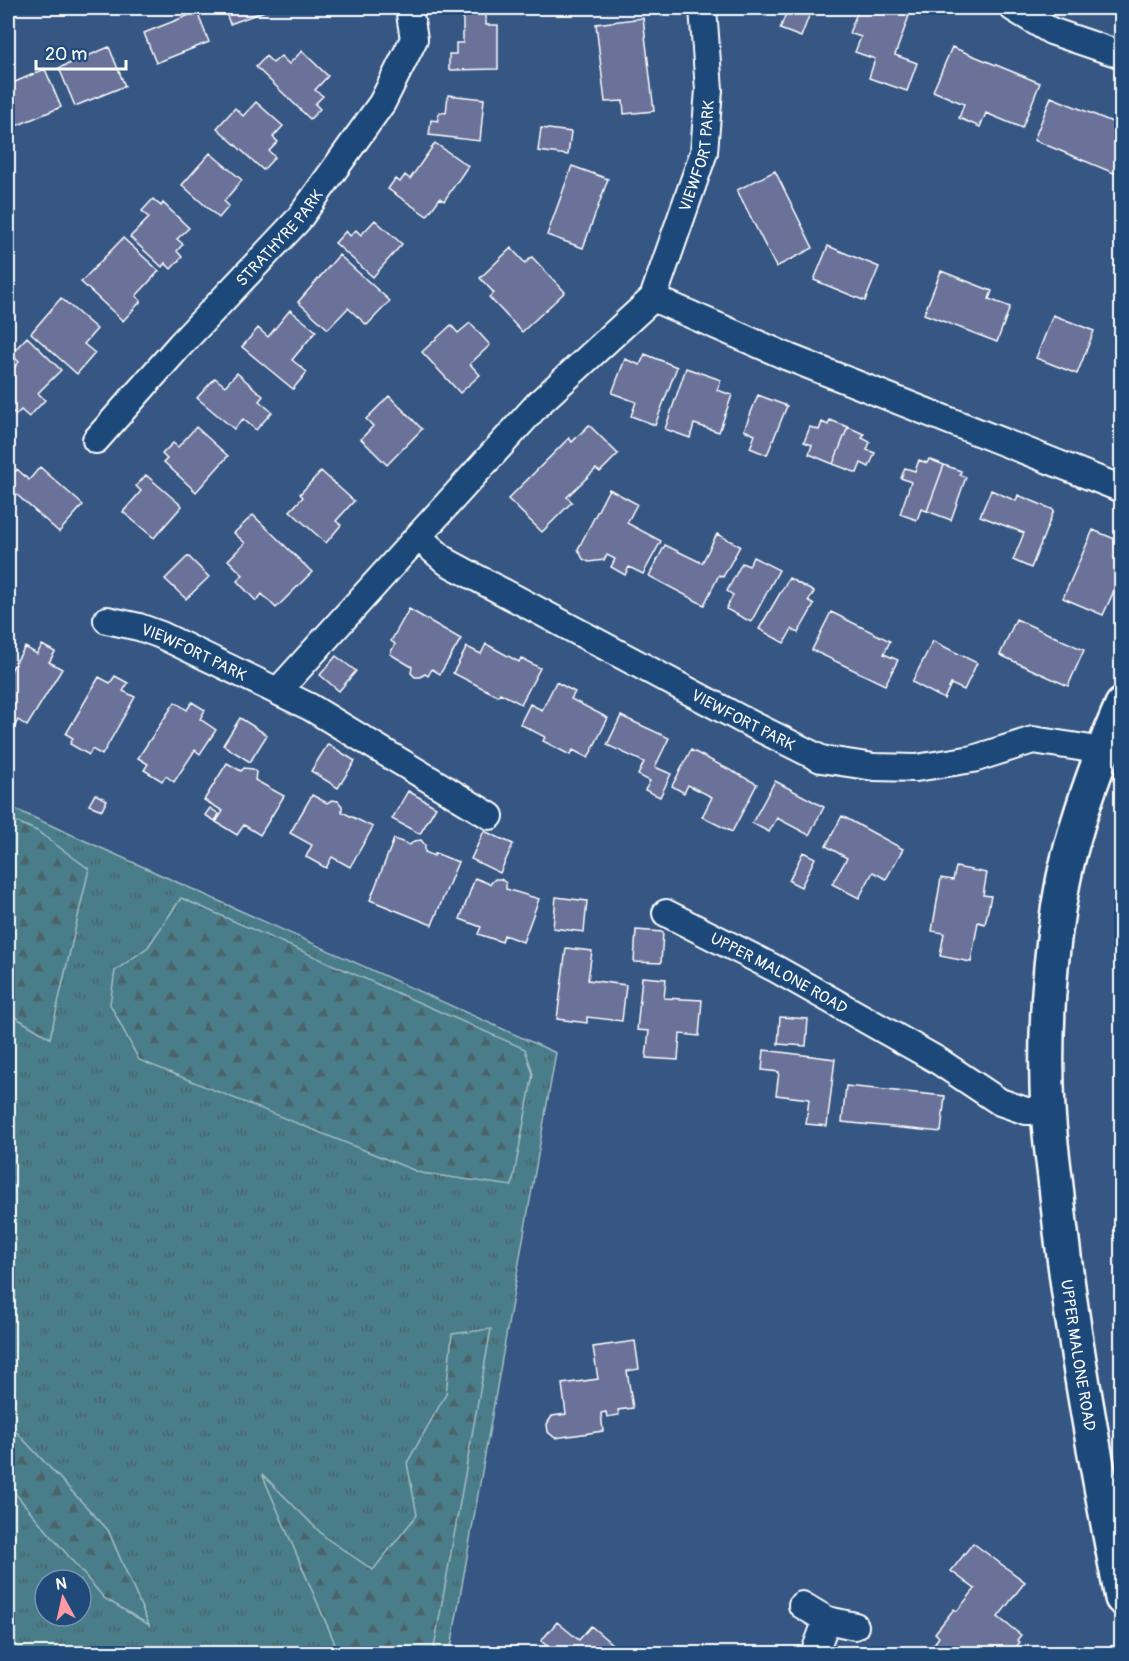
<svg xmlns="http://www.w3.org/2000/svg" width="1129" height="1661" font-family="Pangolin,sans-serif">
<style>
.grass{fill:url(#grass-tufts);stroke:#a4bec4;stroke-width:1.5;fill-rule:evenodd}
.forest{fill:url(#forest-firs);stroke:#a4bec4;stroke-width:1.5}
.building{fill:#6a7299;stroke:#fff;stroke-width:1.5}
.lines{fill:none;stroke-linecap:round;stroke-linejoin:round}
.street-casing{stroke:#fff;stroke-width:30}
.secondary-casing{stroke:#fff;stroke-width:38}
.street{stroke:#1f4a7a;stroke-width:26}
.secondary{stroke:#1f4a7a;stroke-width:33}
.labels{text-anchor:middle;stroke-width:4.5;stroke-linejoin:round;paint-order:stroke}
.street-label{font-size:16px;fill:#fff;stroke:#1f4a7a}
</style>
<defs>
<pattern id="grass-tufts" width="24" height="20" patternUnits="userSpaceOnUse" patternTransform="scale(1.5)"><rect width="24" height="20" fill="#4a7d8a"/><path d="M3 7l-1-3M5 7V3M7 7l1-3M15 17l-1-3M17 17v-4M19 17l1-3" fill="none" stroke="#4b646b"/></pattern>
<pattern id="forest-firs" width="22" height="20" patternUnits="userSpaceOnUse" patternTransform="scale(1.5)"><rect width="22" height="20" fill="#4a7d8a"/><path d="M5 1l3.5 6h-7zM16 11l3.5 6h-7z" fill="#4b646b"/></pattern>
</defs>
<rect width="100%" height="100%" fill="#365683"/>
<filter id="ink" filterUnits="userSpaceOnUse"><feTurbulence type="fractalNoise" baseFrequency=".0167" numOctaves="2"/><feDisplacementMap in="SourceGraphic" scale="12" xChannelSelector="R" yChannelSelector="G"/><feConvolveMatrix kernelMatrix="1 2 1 2 8 2 1 2 1" color-interpolation-filters="sRGB"/></filter>
<g filter="url(#ink)">
<!-- grass -->
<path class="grass" d="M8,806l548,247 -106,600 -442,1zM45,1580h36v36h-36z"/>
<!-- forest -->
<path class="forest" d="M8,818l29,13 52,38 -39,169 -42,-25z
M181,898l344,151 8,25 -21,112 -91,-13 -282,-113 -29,-56 5,-33 33,-24z
M491,1329l-58,324h-94l-77,-179 64,64 47,32 44,-55 -10,-52 39,-69 6,-60z
M8,1423l100,107 41,95 -45,-27 -96,-113z"/>
<!-- building -->
<path class="building" d="M224,8h49l-43,16z
M788,8h24l-11,29 -21,-8z
M859,8h27l23,8 -14,39 22,8 -10,28 -38,-13 6,-19 -20,-7 6,-15 -12,-4z
M486,9v16h12v44l-49,1v-16h7v-11h7v-33z
M197,12l12,30 -53,21 -12,-30z
M643,18l11,93 -30,3 -1,-13 -18,1 -9,-78z
M109,47l16,39 -50,20 -16,-38z
M952,47l88,36 -18,45 -36,-15 -6,14 -21,-9 5,-14 -31,-13z
M302,51l26,25 -13,14 8,6 -8,8 5,5 -10,10 -54,-52 10,-11 7,7 8,-7 8,8z
M45,69l16,38 -50,21 -3,-10v-33z
M448,95l36,4 -4,42 -51,-6 2,-15 7,1 1,-9 7,1z
M1051,97l71,29 -1,50 -87,-36z
M256,102l27,24 -10,11 5,5 -9,9 6,6 -12,13 -46,-42 18,-20 8,8z
M541,128l30,4 -3,23 -30,-4z
M435,143l33,23 -24,35 -4,-3 -13,18 -39,-27 7,-10 5,3 5,-7 5,4z
M210,153l32,27 -18,21 5,5 -10,12 -37,-33z
M572,166l36,13 -25,69 -36,-13z
M775,171l38,77 -37,19 -39,-77z
M153,199l8,7 2,-3 26,25 -12,11 6,5 -6,7 5,6 -11,12 -6,-6 -3,4 -32,-30 19,-19 -7,-7z
M375,220l27,24 -29,33 -38,-34 11,-12 4,5 6,-6 5,5z
M123,238l36,33 -23,25 5,5 -18,20 -42,-39z
M828,246l51,21 -14,34 -51,-21z
M511,248l14,15 7,-6 33,35 -43,40 -33,-35 5,-4 -14,-15z
M339,255l51,46 -23,24 -19,-17 -20,21 -30,-27z
M941,271l51,20 -3,8 21,8 -13,35 -73,-28z
M61,298l36,31 -13,15 11,9 -18,21 -46,-41z
M290,310l26,21 -24,29 15,12 -14,17 -51,-42 16,-19 10,9z
M1053,315l41,16 -17,43 -41,-16z
M470,323l20,22 -20,19 10,11 -20,18 -38,-41 29,-27 7,8z
M27,337l34,33 -23,23 7,7 -16,17 -8,-7 -5,5 -8,-8v-33l11,-12 -8,-8z
M645,354l32,13 -22,58 -24,-9 5,-14 -24,-9 13,-34 15,6z
M686,368l35,12 -4,10 15,5 -13,37 -25,-8 -4,14 -25,-9z
M237,373l26,23 -4,5 13,11 -16,18 -13,-11 -9,10 -37,-31 18,-20 10,8z
M758,395l29,11 -20,49 -17,-7 5,-13 -11,-5z
M389,396l33,33 -35,36 -26,-26 12,-13 -7,-7z
M830,420l18,7 -15,37 -24,-10 3,-9 -8,-3 6,-15 9,3 3,-8 6,3z
M589,425l29,29 -18,18 -4,-3 -29,28 5,5 -30,30 -34,-33 61,-61 3,4z
M196,427l32,29 -32,36 -32,-30 3,-3 -5,-5 11,-11 5,4z
M848,427l16,7 -2,4 8,4 -3,8 8,3 -6,14 -8,-4 -4,10 -24,-9z
M929,459l15,6 -17,46 -6,-2 -4,11 -17,-6 11,-32 -10,-4 4,-10 10,3 4,-11 8,3z
M944,465l17,6 -1,4 6,2 -15,43 -24,-9z
M40,467l43,38 -24,27 -51,-45v-6l9,-12 12,11z
M321,471l33,30 -18,20 5,4 -15,18 -36,-32 13,-14 -3,-3z
M146,475l36,31 -28,32 -31,-26 18,-21 -5,-5z
M609,489l28,15 -10,19 34,18 -18,33 -14,-7 -4,8 -14,-8 4,-8 -8,-4 -3,5 -15,2 -6,-3 -5,-10z
M991,490l25,11 2,-6 36,15 -23,58 -18,-8 11,-27 -44,-17z
M253,515l59,57 -36,36 -14,-14 -6,7 -19,-20 6,-6 -15,-15 17,-17 -11,-10z
M1093,530l29,12v31l-19,42 -40,-17z
M717,534l23,12 -17,31 -4,-2 -15,30 -55,-29 16,-31 37,18z
M188,556l21,21 -23,22 -21,-20z
M753,557l26,13 -28,52 -25,-13 7,-14 -6,-4 15,-28 7,3z
M789,578l25,14 -6,9 6,4 -16,28 -6,-4 -8,14 -25,-14z
M409,609l52,30 -21,35 -8,-5 -4,7 -3,-2 -5,3h-5l-4,-4 1,-6 -22,-13 5,-10 -4,-3z
M831,612l59,29 -6,13 14,6 -13,25 -73,-35z
M1016,619l68,31 -16,36 -68,-31z
M933,641l44,22 -13,27 -13,-6 -7,15 -32,-17z
M486,644l33,18 2,-4 19,10 -19,36 -21,-11 -2,3 -45,-23 14,-26 14,7z
M42,645l13,7 -6,10 13,7 -35,57 -9,-6 -3,6 -7,-4v-47l17,-28 12,7z
M336,656l20,15 -17,20 -19,-16z
M115,676l13,7 -5,8 12,6 -33,58 -10,-6 -3,6 -19,-11 3,-6 -7,-4 33,-57 11,6z
M556,682l19,10 -4,7 37,19 -20,40 -15,-8 -3,5 -27,-14 2,-4 -25,-13 10,-20 12,6z
M175,702l12,8 5,-8 13,8 -5,9 16,11 -16,24 -5,-4 -21,32 -8,-6 -4,5 -18,-11 4,-6 -10,-6z
M621,716l48,22 -14,29 16,7 -11,23 -15,-7 5,-9 -12,-6 6,-13 -37,-17z
M240,718l27,17 -17,27 -27,-17z
M328,744l27,17 -17,27 -27,-17z
M691,750l66,34 -25,48 -30,-15 10,-20 -24,-12 -4,8 -12,-7z
M227,763l14,8 3,-3 9,1 3,3 -1,8 29,16 -24,39 -16,-10 -7,10 -21,-13 7,-11 -19,-11z
M775,781l49,26 -15,28 -32,-17 -8,14 -17,-9z
M408,791l28,16 -16,27 -28,-15z
M95,794l12,6 -5,10 -13,-5z
M312,795l15,8 5,-3 6,1 4,5v6l31,15 -23,40 -18,-10 -6,11 -20,-11 6,-12 -22,-12z
M210,808l9,6 -4,7 -10,-6z
M842,816l61,33 -17,30 -13,-7 -14,26 -27,-14 15,-26 -21,-12z
M484,831l29,13 -13,29 -29,-14z
M394,839l16,6 4,-4 7,-1 4,5v7l9,4 1,-3 23,9 -26,63 -62,-25z
M803,852l12,6 -14,29 -12,-6z
M956,867l31,6 -4,22 8,1 -6,28 -7,-2 -7,40 -31,-6 4,-23 -12,-2 9,-53 12,2z
M475,878l15,6 5,-5h6l5,4v6l33,10 -16,43 -19,-7 -2,7 -24,-8 3,-7 -21,-8z
M556,897l31,4 -3,31 -31,-4z
M636,930l27,2 -2,31 -27,-1z
M566,948l26,3 -4,29 38,5 -4,36 -35,-4v6l-30,-4z
M642,977l24,2 -2,19 38,2 -3,36 -19,-2 -2,26 -32,-2 3,-27 -12,-1z
M780,1017l28,2 -2,27 -28,-2z
M764,1050l71,9 -8,67 -21,-2 3,-25 -33,-4 3,-23 -17,-2z
M846,1086l99,10 -4,36 -99,-10z
M635,1341l4,28 -12,2 6,37 -15,2 1,5 -12,2 -1,-5 -5,1 2,18 -48,7 -7,-6 -1,-8 5,-8 14,-2 -4,-30 36,-5 -5,-32z
M973,1543l52,39 -27,35 23,18 -4,5 3,2 -9,12h-84l12,-17 -4,-4 19,-24 3,2 18,-22 -24,-18z
M557,1622l22,18 12,-14 21,18 -9,10h-46l-16,-13z"/>
<g class="lines">
<defs>
<g id="street">
<path d="M1013,8l38,23 71,24"/>
<path d="M653,298l135,59 334,132"/>
<path id="s1" d="M96,440l84,-95 118,-125 84,-117 32,-64 -5,-31"/>
<path id="s2" d="M418,537l29,25 294,157 80,40 53,8 42,1 57,-9 60,-19 52,8 16,6"/>
<path id="s3" d="M107,620l32,7 22,8 149,72 180,109"/>
<path id="s4" d="M278,691l260,-287 115,-106 51,-146 5,-62 -6,-82"/>
<path id="s5" d="M666,913l110,56 161,91 63,42 26,9h22"/>
<path d="M802,1605l25,15 28,6"/>
<path d="M814,1654l13,-34"/>
</g>
<g id="secondary">
<path id="s6" d="M1122,705c-24,56 -47,117 -59,177 -14,71 -19,156 -15,228 2,32 7,64 10,95 14,132 39,262 64,393"/>
</g>
</defs>
<!-- street casing -->
<use href="#street" class="street-casing"/>
<!-- secondary casing -->
<use href="#secondary" class="secondary-casing"/>
<!-- street -->
<use href="#street" class="street"/>
<!-- secondary -->
<use href="#secondary" class="secondary"/>
</g>
</g>
<g class="labels">
<!-- street labels -->
<g class="street-label">
<text dy="6" stroke="none"><textPath href="#s4" startOffset="693">VIEWFORT PARK</textPath></text>
<text dy="6" stroke="none"><textPath href="#s1" startOffset="273">STRATHYRE PARK</textPath></text>
<text dy="6" stroke="none"><textPath href="#s3" startOffset="93">VIEWFORT PARK</textPath></text>
<text dy="6" stroke="none"><textPath href="#s2" startOffset="374">VIEWFORT PARK</textPath></text>
<text dy="6" stroke="none"><textPath href="#s5" startOffset="128">UPPER MALONE ROAD</textPath></text>
<text dy="6" stroke="none"><textPath href="#s6" startOffset="663">UPPER MALONE ROAD</textPath></text>
</g>
</g>
<!-- margin -->
<rect width="1129" height="1661" fill="none" stroke="#1f4a7a" stroke-width="30"/>
<rect x="15" y="15" width="1099" height="1631" fill="none" stroke="#fff" stroke-width="2" filter="url(#ink)"/>
<!-- north arrow -->
<g transform="translate(63 1598) rotate(352)"><circle r="28" fill="#1f4a7a" stroke="#7992af" stroke-width="1.5"/>
<path d="M0-4.5L10 22L0 15L-10 22Z" fill="#ff9aa2"/>
<text y="-9" font-size="16" font-weight="bold" text-anchor="middle" fill="#ffffff">N</text>
</g>
<!-- scale -->
<path d="M36 60v9h90v-9" fill="none" stroke="#ffffff" stroke-width="3"/>
<text x="45" y="60" font-size="18" fill="#ffffff" stroke="#1f4a7a" stroke-width="4.5" paint-order="stroke">20 m</text>
</svg>
